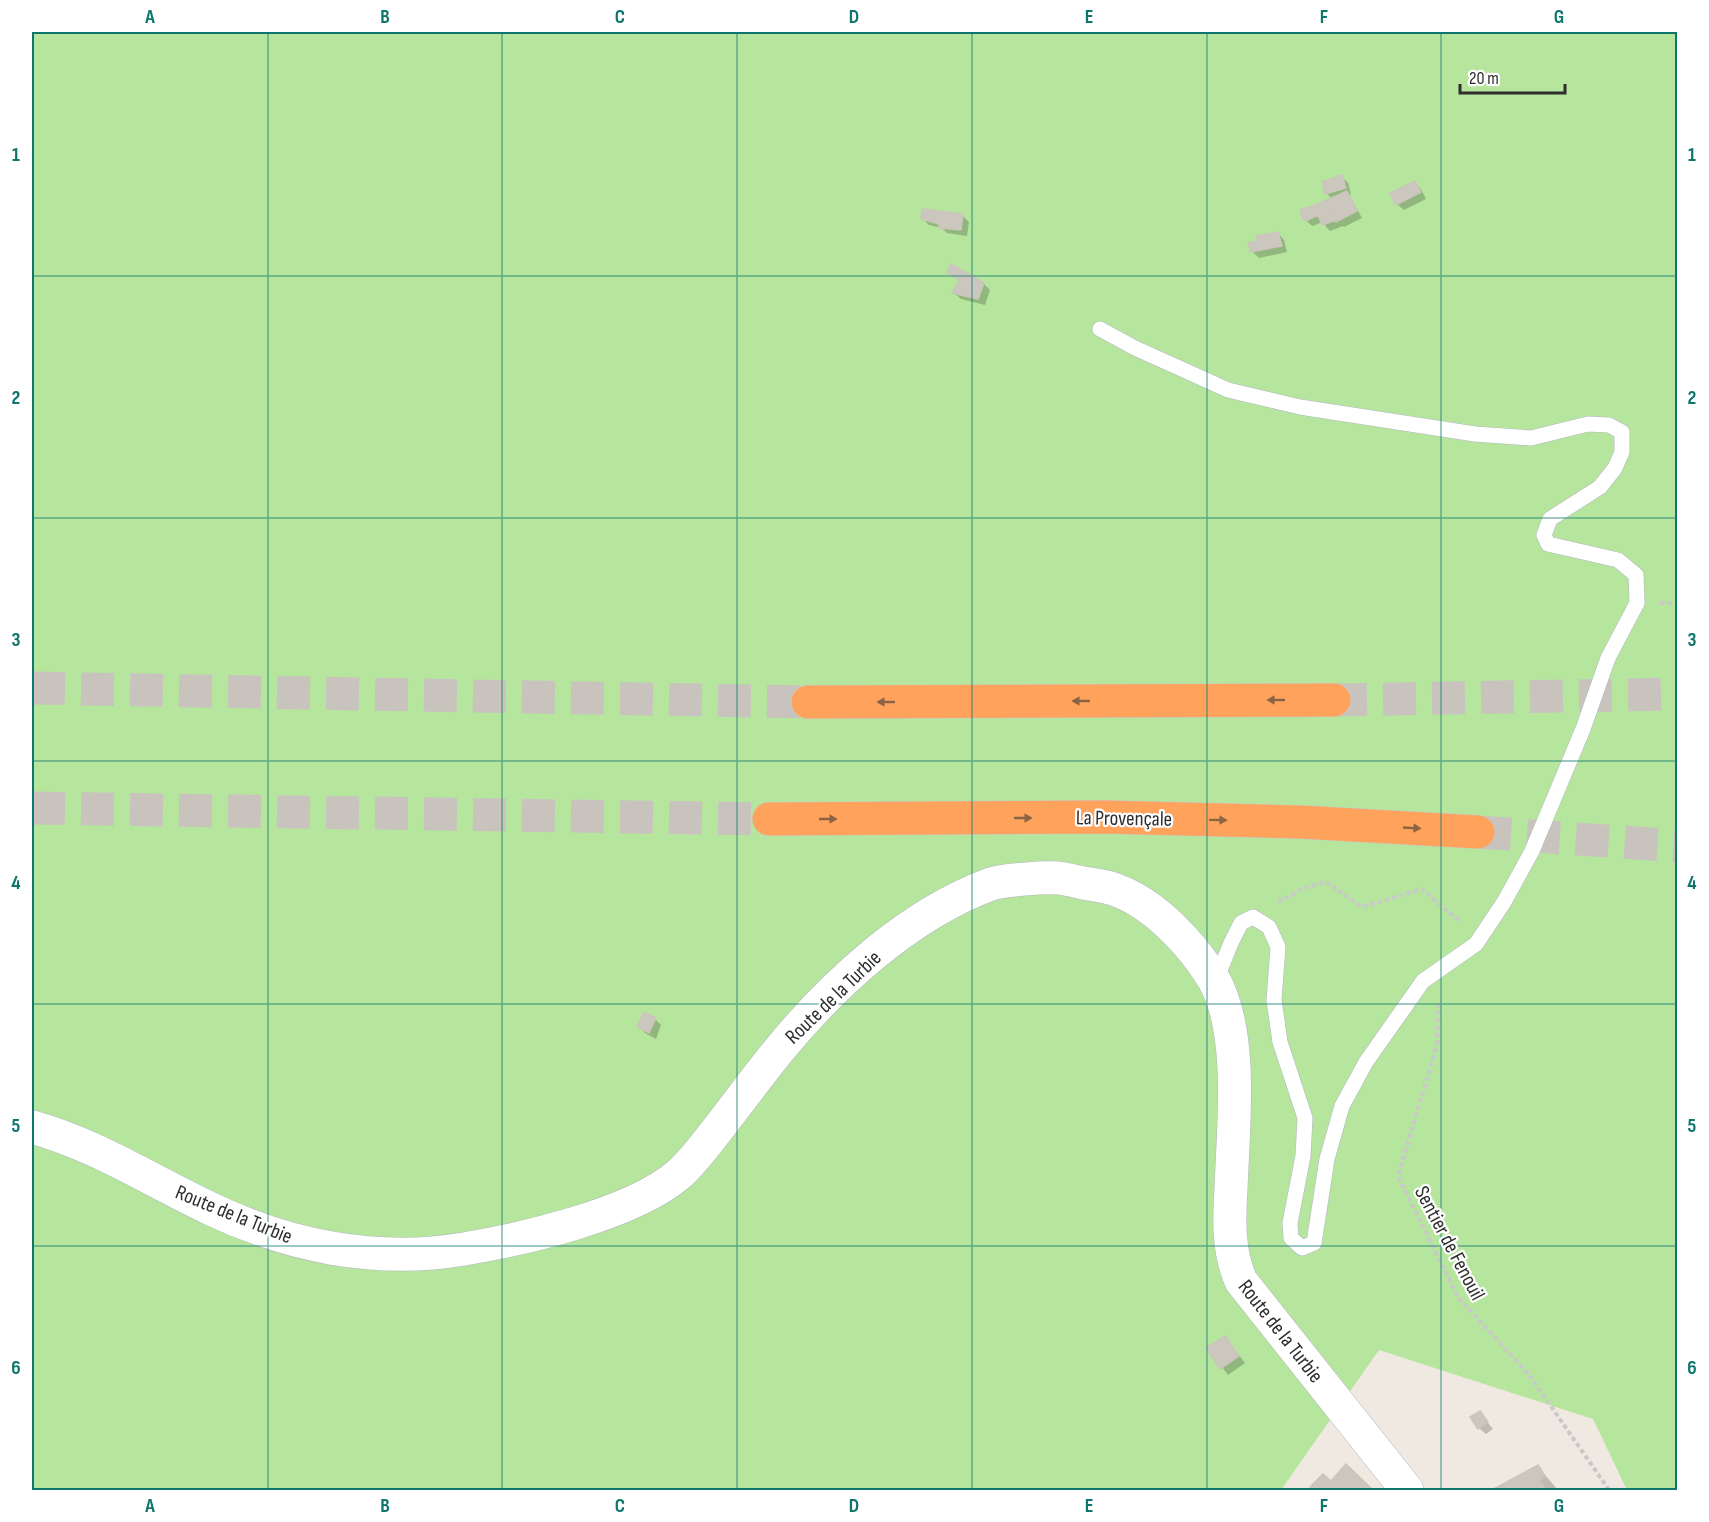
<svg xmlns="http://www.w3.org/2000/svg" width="1709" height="1522" font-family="'Sofia Sans Condensed',sans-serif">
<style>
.green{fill:#b6e59e}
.shadow{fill:#0003}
.building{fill:#cbc7bf;stroke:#cbc5ba;stroke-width:1.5}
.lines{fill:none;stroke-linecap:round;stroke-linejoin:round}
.motorway-tunnel{stroke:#c8c4bd;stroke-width:33;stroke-dasharray:33 16;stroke-linecap:butt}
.service-casing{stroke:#b4b7c1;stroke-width:16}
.secondary-casing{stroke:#b4b7c1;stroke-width:34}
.motorway-casing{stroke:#c9c9c9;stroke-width:34}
.path{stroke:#c9c9c9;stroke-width:4;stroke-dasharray:4.5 3;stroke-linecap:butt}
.service{stroke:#fff;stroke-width:15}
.secondary{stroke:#fff;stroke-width:33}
.motorway{stroke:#ffa35c;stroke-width:33}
.oneway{fill:#8c6343}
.grid{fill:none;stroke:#0f766e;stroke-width:1.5;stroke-opacity:0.55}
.labels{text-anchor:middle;stroke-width:4.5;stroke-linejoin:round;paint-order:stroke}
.street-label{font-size:21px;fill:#2e2e2e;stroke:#fff}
.neatline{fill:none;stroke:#0f766e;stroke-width:2}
.grid-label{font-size:20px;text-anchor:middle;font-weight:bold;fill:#0f766e}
</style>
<rect width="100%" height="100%" fill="#efe9e1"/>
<!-- green -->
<path class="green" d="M32,32h1645v1458h-50l-34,-71 -214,-69 -98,140h-1249z"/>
<!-- shadow -->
<path class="shadow" d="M1342,177l6,6 3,11 -2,1 13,23 -18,9 -1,-1 -13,5 -8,-9 -9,4 -2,-1 -7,-7 28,-19 -5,-5 -4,-11z
M1414,182l7,7 5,10 -22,11 -7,-6z
M963,216l6,6 -2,14 -20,-3 -5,-5 -13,-3 -6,-6z
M1278,233l6,7 3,12 -28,6 -7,-7z
M951,266l33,18 6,6 -5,15 -24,-6 -7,-6 7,-11 -13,-10z
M655,1019l6,6 -5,14 -11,-6 -6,-6z
M1225,1337l20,26 -17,12 -20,-26z
M1480,1413l13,16 -7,5 -7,-6z
M1346,1466l25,24h-56l-3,-3 19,-4z
M1538,1467l20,23h-64z"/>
<!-- building -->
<path class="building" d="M1342,175l4,13 -21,6 -3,-12z
M1415,181l6,11 -25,13 -6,-12z
M1347,191l10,20 -21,11 -9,-22z
M1327,200l9,20 -14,5 -4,-10 -6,3v-12z
M1312,206v12l-6,3 -3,-2 -3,-9z
M922,209l41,5 -2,16 -22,-2v-4l-18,-5z
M1278,232l4,14 -31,6 -3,-9 9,-2 -1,-5z
M951,264l14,8 -5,8 -13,-8z
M965,272l19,11 -6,16 -26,-6z
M644,1012l12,6 -7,15 -12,-6z
M1225,1336l14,20 -19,13 -14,-21z
M1480,1411l8,11 -10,7 -8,-12z
M1346,1464l27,26h-60l-3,-3 13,-13 8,7z
M1538,1465l7,11 -6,4 7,10h-54z"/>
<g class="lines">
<!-- motorway-tunnel -->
<path class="motorway-tunnel" d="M32,688l776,14
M1334,700l344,-6
M32,808l737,11
M1478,832l200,14"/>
<defs>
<path id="service" d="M1100,329l35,19 93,42 72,17 175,27 56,4 57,-14 21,1 13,7v20l-7,16 -15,19 -50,32 -6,16 4,9 70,16 18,15 1,28 -29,55 -25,71 -51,122 -28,51 -28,42 -53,37 -57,81 -24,44 -15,53 -13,84 -12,5 -11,-10 -1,-15 13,-67 2,-38 -25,-76 -6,-42 4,-53 -9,-20 -16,-10 -12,6 -10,20 -15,37"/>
<path id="secondary" d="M32,1127c62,17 118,53 177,81 79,38 167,56 255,41 60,-10 168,-35 214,-74 15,-13 27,-30 39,-45 21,-27 41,-54 62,-80 54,-66 130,-136 212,-166 13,-4 53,-7 67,-6 8,1 17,3 25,5 11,2 23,3 33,7 39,14 77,55 98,90 30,54 19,149 17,209 -2,32 -3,62 10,92l166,209"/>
<path id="motorway" d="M808,702l526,-2
M769,819l336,-2 195,5 178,10"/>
</defs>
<!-- service casing -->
<use href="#service" class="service-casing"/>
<!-- secondary casing -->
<use href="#secondary" class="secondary-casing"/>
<!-- motorway casing -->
<use href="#motorway" class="motorway-casing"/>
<!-- path -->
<path class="path" d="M1660,603h18
M1278,902l26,-14 22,-6 36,25 60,-18 38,33
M1439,1003l-2,42 -39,131 60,121 72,79 79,114"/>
<!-- service -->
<use href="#service" class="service"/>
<!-- secondary -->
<use href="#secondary" class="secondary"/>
<!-- motorway -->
<use href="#motorway" class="motorway"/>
</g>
<!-- one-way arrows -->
<defs><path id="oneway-solid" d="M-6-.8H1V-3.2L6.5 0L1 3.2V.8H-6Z" transform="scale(1.5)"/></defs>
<g class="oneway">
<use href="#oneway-solid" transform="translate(1276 700) rotate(180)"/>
<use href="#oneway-solid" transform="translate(1081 701) rotate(180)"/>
<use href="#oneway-solid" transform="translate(886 702) rotate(180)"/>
<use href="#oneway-solid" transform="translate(1023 818)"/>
<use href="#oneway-solid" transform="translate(828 819)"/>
<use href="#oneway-solid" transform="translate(1218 820) rotate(1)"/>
<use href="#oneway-solid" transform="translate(1412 828) rotate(3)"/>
</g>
<!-- grid -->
<path class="grid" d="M268,32v1458M502,32v1458M737,32v1458M972,32v1458M1207,32v1458M1441,32v1458M32,276h1646M32,518h1646M32,761h1646M32,1004h1646M32,1246h1646"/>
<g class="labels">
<!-- street labels -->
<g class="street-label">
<text transform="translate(1124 818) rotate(1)" y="7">La Provençale</text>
<text transform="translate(833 997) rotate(-44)" y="7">Route de la Turbie</text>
<text transform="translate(234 1214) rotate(22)" y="7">Route de la Turbie</text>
<text transform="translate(1450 1243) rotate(62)" y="7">Sentier de Fenouil</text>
<text transform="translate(1281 1331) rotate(52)" y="7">Route de la Turbie</text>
</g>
</g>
<!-- border -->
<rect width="1709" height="1522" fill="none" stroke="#ffffff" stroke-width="66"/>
<!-- scale -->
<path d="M1460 84v9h105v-9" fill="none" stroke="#2e2e2e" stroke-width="3"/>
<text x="1469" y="84" font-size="18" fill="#2e2e2e" stroke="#ffffff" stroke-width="4.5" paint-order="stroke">20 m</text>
<rect x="33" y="33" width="1643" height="1456" class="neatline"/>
<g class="grid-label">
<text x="150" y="23">A</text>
<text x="385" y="23">B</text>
<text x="620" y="23">C</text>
<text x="854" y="23">D</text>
<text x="1089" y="23">E</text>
<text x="1324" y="23">F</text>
<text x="1559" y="23">G</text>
<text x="16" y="161">1</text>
<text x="1692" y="161">1</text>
<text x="16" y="404">2</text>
<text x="1692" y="404">2</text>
<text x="16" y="646">3</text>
<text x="1692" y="646">3</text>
<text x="16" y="889">4</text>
<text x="1692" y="889">4</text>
<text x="16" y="1132">5</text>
<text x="1692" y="1132">5</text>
<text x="16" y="1374">6</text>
<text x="1692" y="1374">6</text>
<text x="150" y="1512">A</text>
<text x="385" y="1512">B</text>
<text x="620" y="1512">C</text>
<text x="854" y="1512">D</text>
<text x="1089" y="1512">E</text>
<text x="1324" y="1512">F</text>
<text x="1559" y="1512">G</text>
</g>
</svg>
